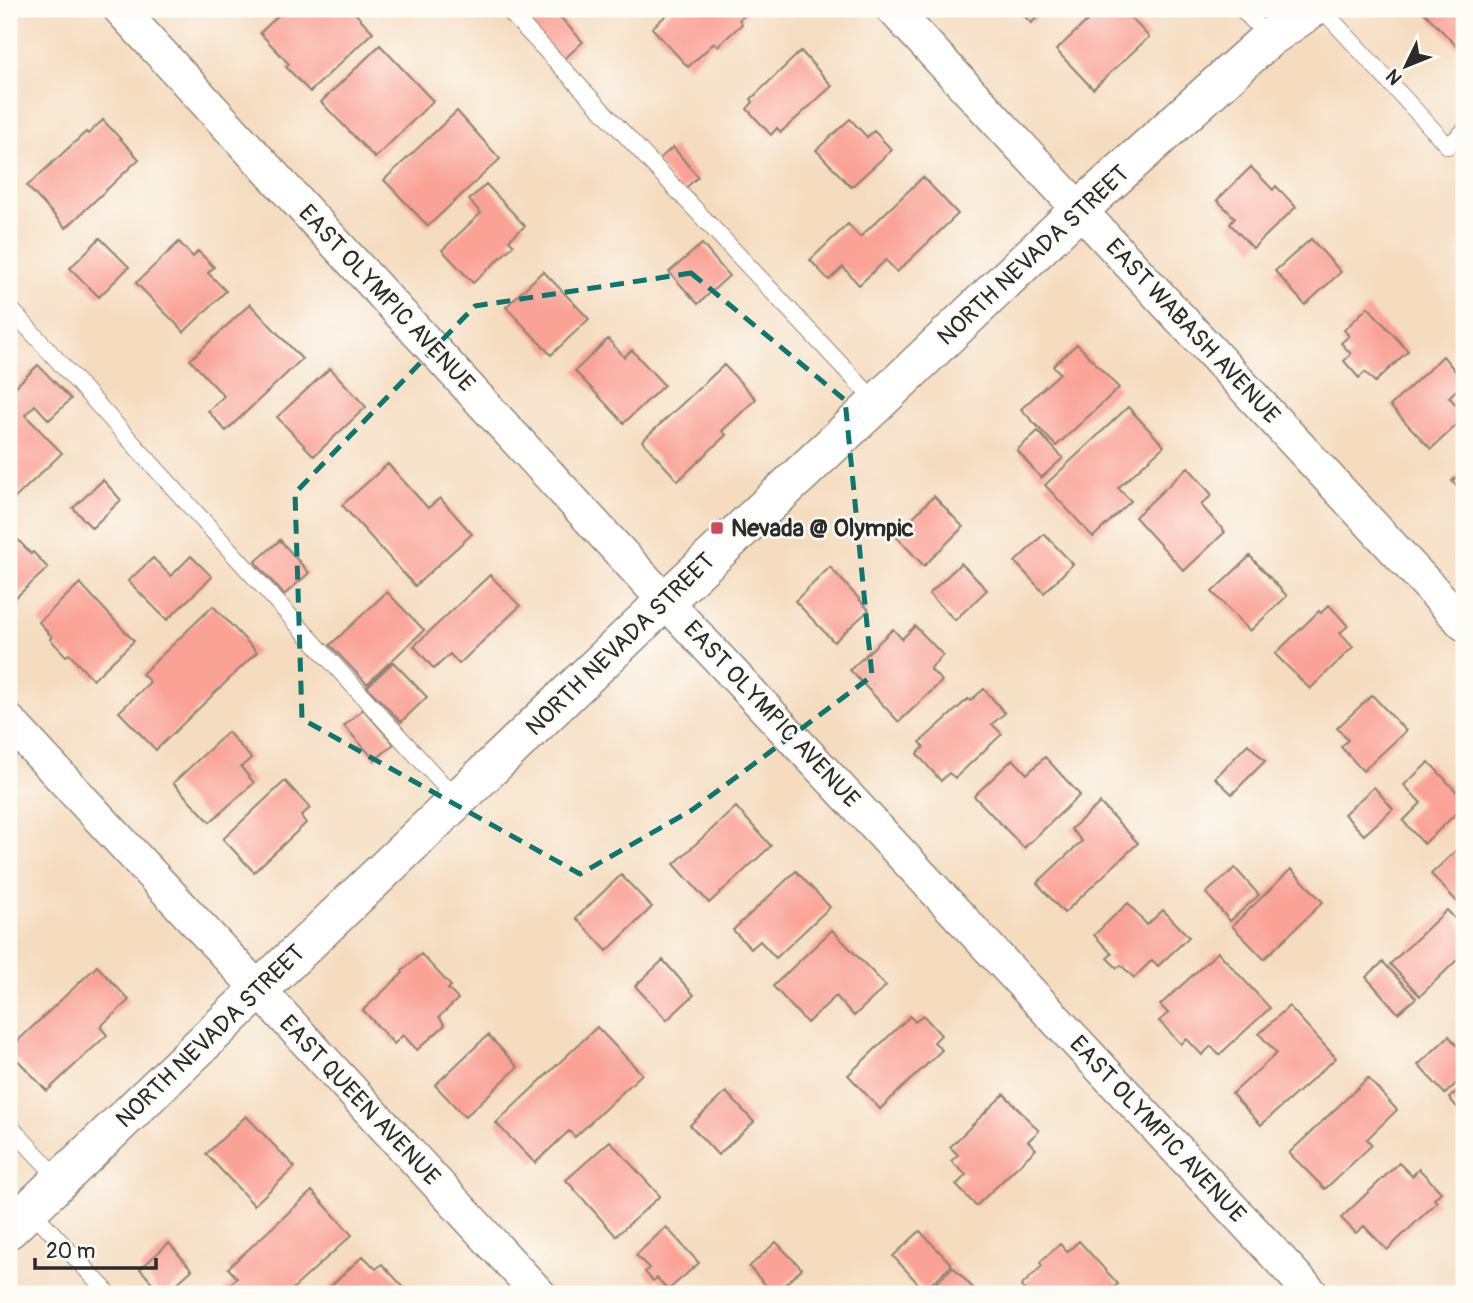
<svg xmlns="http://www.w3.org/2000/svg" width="1473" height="1303" font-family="Pangolin,sans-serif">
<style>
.building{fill:#faa295}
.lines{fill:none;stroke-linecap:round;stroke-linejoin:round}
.service-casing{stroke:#908475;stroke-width:18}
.minor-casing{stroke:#908475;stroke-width:36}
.primary-casing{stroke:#908475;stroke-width:41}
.service{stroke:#fff;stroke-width:16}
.minor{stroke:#fff;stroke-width:33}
.primary{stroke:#fff;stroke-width:38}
.marked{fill:none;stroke:#0f766e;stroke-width:5;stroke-dasharray:14 9;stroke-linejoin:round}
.poi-dot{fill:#d1495b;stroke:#fdfcf7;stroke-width:2.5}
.labels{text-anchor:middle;stroke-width:5;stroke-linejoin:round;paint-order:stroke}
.street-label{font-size:24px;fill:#2b2b2b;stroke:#fdfcf7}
.poi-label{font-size:24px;font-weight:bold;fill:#2b2b2b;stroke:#fdfcf7;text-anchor:start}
</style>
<rect width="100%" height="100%" fill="#fdfcf7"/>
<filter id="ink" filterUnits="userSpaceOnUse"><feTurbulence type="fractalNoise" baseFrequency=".0143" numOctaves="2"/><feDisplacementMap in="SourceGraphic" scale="14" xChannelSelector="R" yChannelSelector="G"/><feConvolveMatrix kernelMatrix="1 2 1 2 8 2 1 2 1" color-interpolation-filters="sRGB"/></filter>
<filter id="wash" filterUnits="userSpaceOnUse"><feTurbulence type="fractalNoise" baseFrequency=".00686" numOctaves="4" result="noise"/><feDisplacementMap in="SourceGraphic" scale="28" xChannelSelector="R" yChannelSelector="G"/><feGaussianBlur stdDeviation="1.57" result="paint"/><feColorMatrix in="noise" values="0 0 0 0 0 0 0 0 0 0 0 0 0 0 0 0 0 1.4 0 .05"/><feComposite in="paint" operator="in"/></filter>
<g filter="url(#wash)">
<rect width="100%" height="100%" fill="#f5dcbf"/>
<g id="blocks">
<!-- building -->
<path class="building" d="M285,9h66l22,23 -63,60 -24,-25 3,-3 -29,-31z
M544,9h9l30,33 -21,19 -34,-38z
M673,9h71l3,4 -8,7 3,4 -24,22 -4,-3 -26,24 -36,-39z
M1018,9h29l-16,14z
M1100,9h23l26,28 -56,52 -37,-39z
M1421,9h43v45z
M380,45l53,56 -58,57 -54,-56z
M801,51l31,35 -51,46 -4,-4 -6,7 -24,-26 6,-7 -2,-3z
M457,111l43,48 -72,67 -44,-46z
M850,119l17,18 7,-6 18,19 -41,37 -35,-37z
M103,120l36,39 -73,69 -39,-42 59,-54 2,2z
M673,147l25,30 -17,15 -25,-30z
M1251,167l22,23 3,-4 20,21 -43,41 -23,-24 5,-6 -18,-18z
M923,177l35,37 -61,58 -11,-12 -27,25 -16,-18 -14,13 -19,-20 38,-36 12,13z
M486,184l39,42 -16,14 5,5 -41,38 -31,-33 39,-37 -12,-13z
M100,238l29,29 -30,30 -29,-29z
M1311,239l30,33 -36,33 -30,-34z
M179,242l14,15 5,-6 16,16 -6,6 18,18 -42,41 -48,-49z
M702,244l27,32 -31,28 -29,-32z
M543,271l46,48 -38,36 -45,-48z
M250,304l52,55 -76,72 -18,-20 16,-15 -34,-36z
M1368,307l40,44 -33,31 -10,-10 -6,6 -15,-17 7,-7 -10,-11 8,-7 -5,-6z
M608,339l16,18 8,-7 32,35 -40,38 -49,-52z
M1077,344l42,44 -63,58 -35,-37 39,-36 -7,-7z
M1443,356l13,16 4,-4 4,5v10l-15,14 15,17v4l-33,31 -41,-43z
M38,365l33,34 -22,21 -14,-15 -10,10 37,38 -53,51v-111z
M724,365l32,34 -34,32 4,4 -48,46 -36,-40z
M330,368l36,39 -52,49 -37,-39z
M1128,407l36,39 -46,42 13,13 -38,36 -48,-52z
M1038,431l25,27 -22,20 -24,-28z
M388,464l40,44 12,-10 32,36 -57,52 -73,-81z
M1188,467l24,28 -11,10 24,27 -41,39 -49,-54z
M1464,470v25l-12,-14z
M103,480l18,20 -29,28 -19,-20z
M934,496l29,31 -39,39 -29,-31z
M10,531l21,23 2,-2 15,16 -36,33 -3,-4v-65z
M1044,534l29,30 -29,29 -29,-31z
M280,540l29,33 -25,22 -29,-33z
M191,556l21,21 -45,43 -39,-39 25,-23 18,18z
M1250,556l37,40 -37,35 -38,-39z
M961,563l26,27 -32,30 -26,-26z
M830,567l39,43 -35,32 -39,-41z
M490,575l30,31 -61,58 -9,-10 -16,15 -20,-23z
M80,583l54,58 -41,39 -24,-26 -3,2 -16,-17 2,-2 -13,-15z
M387,592l37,38 -57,54 -37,-39z
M1329,605l19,21 -8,7 13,14 -43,42 -35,-35 44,-43 2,2z
M213,606l44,46 -101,98 -37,-38 31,-30 -8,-8z
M915,626l28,29 -13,14 12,12 -43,41 -49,-52 43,-41 9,10z
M393,662l34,35 -26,25 -34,-35z
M984,689l21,24 -13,11 10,10 -47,44 -6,-5 -8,8 -24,-27 7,-7 -4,-5 48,-43 2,2z
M1372,695l34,36 -43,40 -22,-24 7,-7 -11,-12z
M363,709l31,35 -19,16 -31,-34z
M228,732l23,26 -10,9 13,16 -44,39 -37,-39z
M1248,744l17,17 -33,33 -17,-16z
M1045,757l35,38 -56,53 -50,-52 39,-37 14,15z
M1429,762l35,38v6l-40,38 -21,-23 18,-18 -17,-18z
M285,781l25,27 -9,8 5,7 -52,49 -31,-33z
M1374,787l19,22 -29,26 -20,-21z
M1100,803l38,40 -74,70 -27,-30 45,-42 -11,-12z
M736,807l35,39 -62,57 -35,-39z
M1464,843v66l-33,-35z
M1235,868l24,27 -29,26 -24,-28z
M1291,869l32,33 -59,57 -32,-33z
M796,871l34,36 -54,51 -16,-17 -9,8 -18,-19z
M621,875l31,32 -45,44 -31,-33z
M1128,903l19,22 16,-15 26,27 -31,29 -6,-6 -18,18 -13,-13 -4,3 -10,-10 5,-4 -18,-19z
M1447,910l17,19v24l-44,43 -30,-32z
M832,930l54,56 -32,30 -18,-20 -29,27 -34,-37z
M1218,952l52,56 -51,47 -8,-9 -9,9 -15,-16 -6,5 -22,-23 9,-8 -8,-8z
M421,954l30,32 -3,3 10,10 -19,18 6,8 -28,25 -14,-15 -9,9 -31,-34 40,-37 -1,-2z
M663,960l31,35 -27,25 -32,-34z
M1383,962l33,36 -18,15 -32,-36z
M97,966l32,34 -29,27 7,8 -60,56 -38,-40v-2z
M1289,1006l47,52 -75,67 -29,-31 45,-41 -18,-19z
M923,1015l18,20 -7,7 8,8 -62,59 -32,-34 62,-59 5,6z
M597,1027l45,47 -67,63 -6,-6 -34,32 -39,-40z
M488,1035l30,32 -53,50 -30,-32z
M1449,1036l15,18v22l-19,18 -27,-29z
M1368,1078l29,32 -30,29 5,6 -47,44 -36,-36z
M1464,1085v30l-15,-17z
M726,1092l28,30 -36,33 -28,-30z
M1004,1094l35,37 -11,10 8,8 -60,57 -20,-21 10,-10 -15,-14 7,-6 -8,-8z
M246,1116l49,51 -41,38 -48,-51z
M610,1141l50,55 -44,40 -50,-56z
M1399,1163l13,13 7,-7 22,23 -7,7 3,3 -50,48 -23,-24 -8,7 -15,-15z
M312,1191l40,44 -65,59h-67l17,-16 -9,-10z
M666,1227l33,36 -31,27 -11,-12 -4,3 -8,-9 4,-4 -13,-13z
M920,1231l32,34 -28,25 -31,-34z
M1079,1241l39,43 -11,10h-79l-7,-8 21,-20 -2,-4 20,-18 7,8z
M776,1242l26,27 -28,25 -25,-27z
M169,1243l23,27 -27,24h-3l-22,-25z
M363,1256l13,13 6,-5 26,28 -2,2h-78l-3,-3z
M953,1267l21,22 -6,5h-44z"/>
</g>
</g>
<g filter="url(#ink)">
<use href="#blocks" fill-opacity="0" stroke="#908475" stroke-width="2"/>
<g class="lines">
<defs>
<path id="service" d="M507,9l370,394
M1242,9l27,29
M1322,9l126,137 16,-15
M9,307l448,493
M9,1125l51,55
M30,1209l79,85"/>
<path id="minor" d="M120,9l545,592 647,693
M893,9l571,615
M9,721l250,269 280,304"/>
<path id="primary" d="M9,1229l656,-628 212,-198 203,-194 189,-171 42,-29"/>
</defs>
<!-- service casing -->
<use href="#service" class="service-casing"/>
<!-- minor casing -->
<use href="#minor" class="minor-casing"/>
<!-- primary casing -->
<use href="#primary" class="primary-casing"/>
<!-- service -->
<use href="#service" class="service"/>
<!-- minor -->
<use href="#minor" class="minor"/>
<!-- primary -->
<use href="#primary" class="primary"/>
</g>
</g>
<!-- marked area -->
<path class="marked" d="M691,273l154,127 27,276 -180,134 -112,64 -278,-155 -7,-226 180,-187z"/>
<!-- markers -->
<rect class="poi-dot" x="710" y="521" width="14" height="14" rx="3.5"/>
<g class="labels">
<!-- street labels -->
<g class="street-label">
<text transform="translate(1033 255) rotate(-43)" y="8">NORTH NEVADA STREET</text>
<text transform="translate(387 298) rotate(47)" y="8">EAST OLYMPIC AVENUE</text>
<text transform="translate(1193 331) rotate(47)" y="8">EAST WABASH AVENUE</text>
<text transform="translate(620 644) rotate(-44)" y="8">NORTH NEVADA STREET</text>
<text transform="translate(772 714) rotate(47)" y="8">EAST OLYMPIC AVENUE</text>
<text transform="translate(210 1036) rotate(-44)" y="8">NORTH NEVADA STREET</text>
<text transform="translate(360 1100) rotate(47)" y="8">EAST QUEEN AVENUE</text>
<text transform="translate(1158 1129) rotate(47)" y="8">EAST OLYMPIC AVENUE</text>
</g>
<!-- poi labels -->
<g class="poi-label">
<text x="731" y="536">Nevada @ Olympic</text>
</g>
</g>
<!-- margin -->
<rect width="1473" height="1303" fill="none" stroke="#fdfcf7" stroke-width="35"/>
<!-- north arrow -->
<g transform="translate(1406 66) rotate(227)" stroke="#fdfcf7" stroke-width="5" paint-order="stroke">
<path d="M0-5L12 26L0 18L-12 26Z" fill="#2b2b2b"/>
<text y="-10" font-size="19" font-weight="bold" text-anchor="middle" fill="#2b2b2b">N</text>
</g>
<!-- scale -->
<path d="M35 1258v10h121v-10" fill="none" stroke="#2b2b2b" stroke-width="3.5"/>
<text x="46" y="1258" font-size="21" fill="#2b2b2b" stroke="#fdfcf7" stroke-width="5" paint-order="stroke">20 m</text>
</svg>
